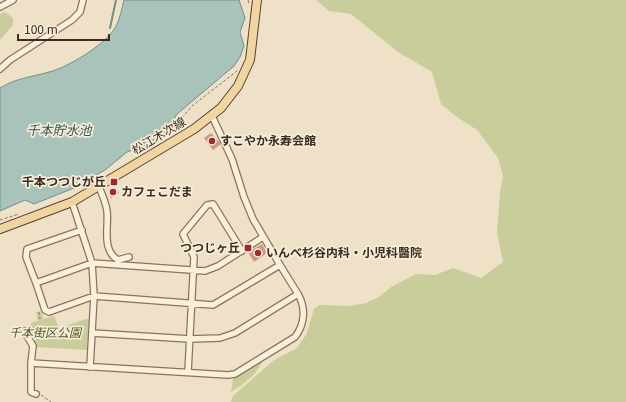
<svg xmlns="http://www.w3.org/2000/svg" width="626" height="402" font-family="Georgia,'Noto Sans JP',serif">
<style>
.green{fill:#c9cd9b}
.water{fill:#a9c2ba;stroke:#6f9187}
.lines{fill:none;stroke-linecap:round;stroke-linejoin:round}
.stream{stroke:#6f9187;stroke-width:2}
.building{fill:#cc9b7e}
.street-casing{stroke:#8a735d;stroke-width:8}
.primary-casing{stroke:#594131;stroke-width:10}
.path{stroke:#8a735d;stroke-width:1;stroke-dasharray:3 2;stroke-linecap:butt}
.street{stroke:#f9efdb;stroke-width:5.5}
.primary{stroke:#f0d4a1;stroke-width:8}
.poi-dot{fill:#992d33;stroke:#f6ecd7;stroke-width:1.5}
.labels{text-anchor:middle;stroke-width:3.5;stroke-linejoin:round;paint-order:stroke}
.street-label{font-size:12px;fill:#3b2c20;stroke:#f6ecd7}
.poi-label{font-size:12px;font-weight:bold;fill:#3b2c20;stroke:#f6ecd7;text-anchor:start}
.park-label{font-size:12px;font-style:italic;fill:#4d5727;stroke:#f6ecd7}
.water-label{font-size:13px;font-style:italic;fill:#305a56;stroke:#f6ecd7}
</style>
<rect width="100%" height="100%" fill="#eee1c8"/>
<!-- green -->
<path class="green" d="M316,0h310v402h-395l2,-6 41,-36 23,-12 9,-13 8,-26 5,-4 30,1 17,-3 13,-6 12,-10 25,-13 19,1 18,-7 28,10 22,-16 -6,-29 3,-41 3,-16 -5,-18 -21,-28 -23,-15 -13,-11 -9,-32 -34,-20 -47,-38 -22,-3z
M5,12l8,6v7l-13,15v-26z
M42,311l1,8 11,-3 5,12 27,-9 3,1 -2,30 -51,-3 -10,-18 7,-7 5,-1 -2,-9z
M264,359c-7,15 -18,24 -33,33l2,-14z"/>
<!-- water -->
<path class="water" d="M124,0h115l6,18 -5,14 4,14 -4,11 -6,9 -57,48 -12,20 -16,10 -22,8 -22,18 -31,18 -40,16 -9,-4 -25,11v-123c16,-10 32,-11 49,-16 18,-4 59,-29 67,-46 4,-7 6,-18 8,-26z"/>
<g class="lines">
<!-- stream -->
<path class="stream" d="M110,28l6,-28"/>
</g>
<!-- building -->
<path class="building" d="M211,133l10,11 -8,6 -9,-12z
M115,187l4,6 -8,5 -3,-7z
M262,244l5,9 -13,9 -6,-10z"/>
<g class="lines">
<defs>
<path id="street" d="M0,7l13,-7
M0,69l10,-9 62,-40 8,-8 3,-12
M212,116l20,43 12,38 9,22 27,46 -67,40 -119,-9 -45,16 -4,-2 -9,-27 56,-20 113,8 13,-5 45,-29
M99,187c3,7 7,16 8,24 2,15 -6,39 11,49l11,-3
M72,202l20,61 2,33 -4,71
M36,283l-10,-26 1,-8 55,-19
M24,331l9,15 -2,17 197,12 7,-1 60,-37c10,-13 11,-29 3,-43
M92,333l98,6 30,-1 15,-5 63,-39 -18,-29
M31,363v29l5,2
M188,372l6,-115 -11,-23 24,-29 6,-1 29,47"/>
<path id="primary" d="M0,229l72,-27 122,-73 27,-21 17,-22 12,-26 7,-60"/>
</defs>
<!-- street casing -->
<use href="#street" class="street-casing"/>
<!-- primary casing -->
<use href="#primary" class="primary-casing"/>
<!-- path -->
<path class="path" d="M248,0l1,5
M166,137l26,-31 45,-35
M0,220l19,-6
M39,312l1,7
M41,395l10,7"/>
<!-- street -->
<use href="#street" class="street"/>
<!-- primary -->
<use href="#primary" class="primary"/>
</g>
<!-- markers -->
<g class="poi-dot">
<circle cx="212" cy="141" r="4"/>
<rect x="110" y="178" width="8" height="8" rx="2"/>
<circle cx="113" cy="192" r="4"/>
<rect x="244" y="244" width="8" height="8" rx="2"/>
<circle cx="258" cy="253" r="4"/>
</g>
<g class="labels">
<!-- street labels -->
<g class="street-label">
<text transform="translate(159 136) rotate(-31)" y="4">松江木次線</text>
</g>
<!-- poi labels -->
<g class="poi-label">
<text x="220" y="145">すこやか永寿会館</text>
<text x="106" y="186" text-anchor="end">千本つつじが丘</text>
<text x="121" y="196">カフェこだま</text>
<text x="240" y="252" text-anchor="end">つつじヶ丘</text>
<text x="266" y="257">いんべ杉谷内科・小児科醫院</text>
</g>
<!-- park labels -->
<g class="park-label">
<text x="45" y="337">千本街区公園</text>
</g>
<!-- water labels -->
<g class="water-label">
<text x="59" y="135">千本貯水池</text>
</g>
</g>
<!-- scale -->
<path d="M18 34v6h91v-6" fill="none" stroke="#3b2c20" stroke-width="2"/>
<text x="24" y="34" font-size="12" fill="#3b2c20" stroke="#f6ecd7" stroke-width="3" paint-order="stroke">100 m</text>
</svg>
